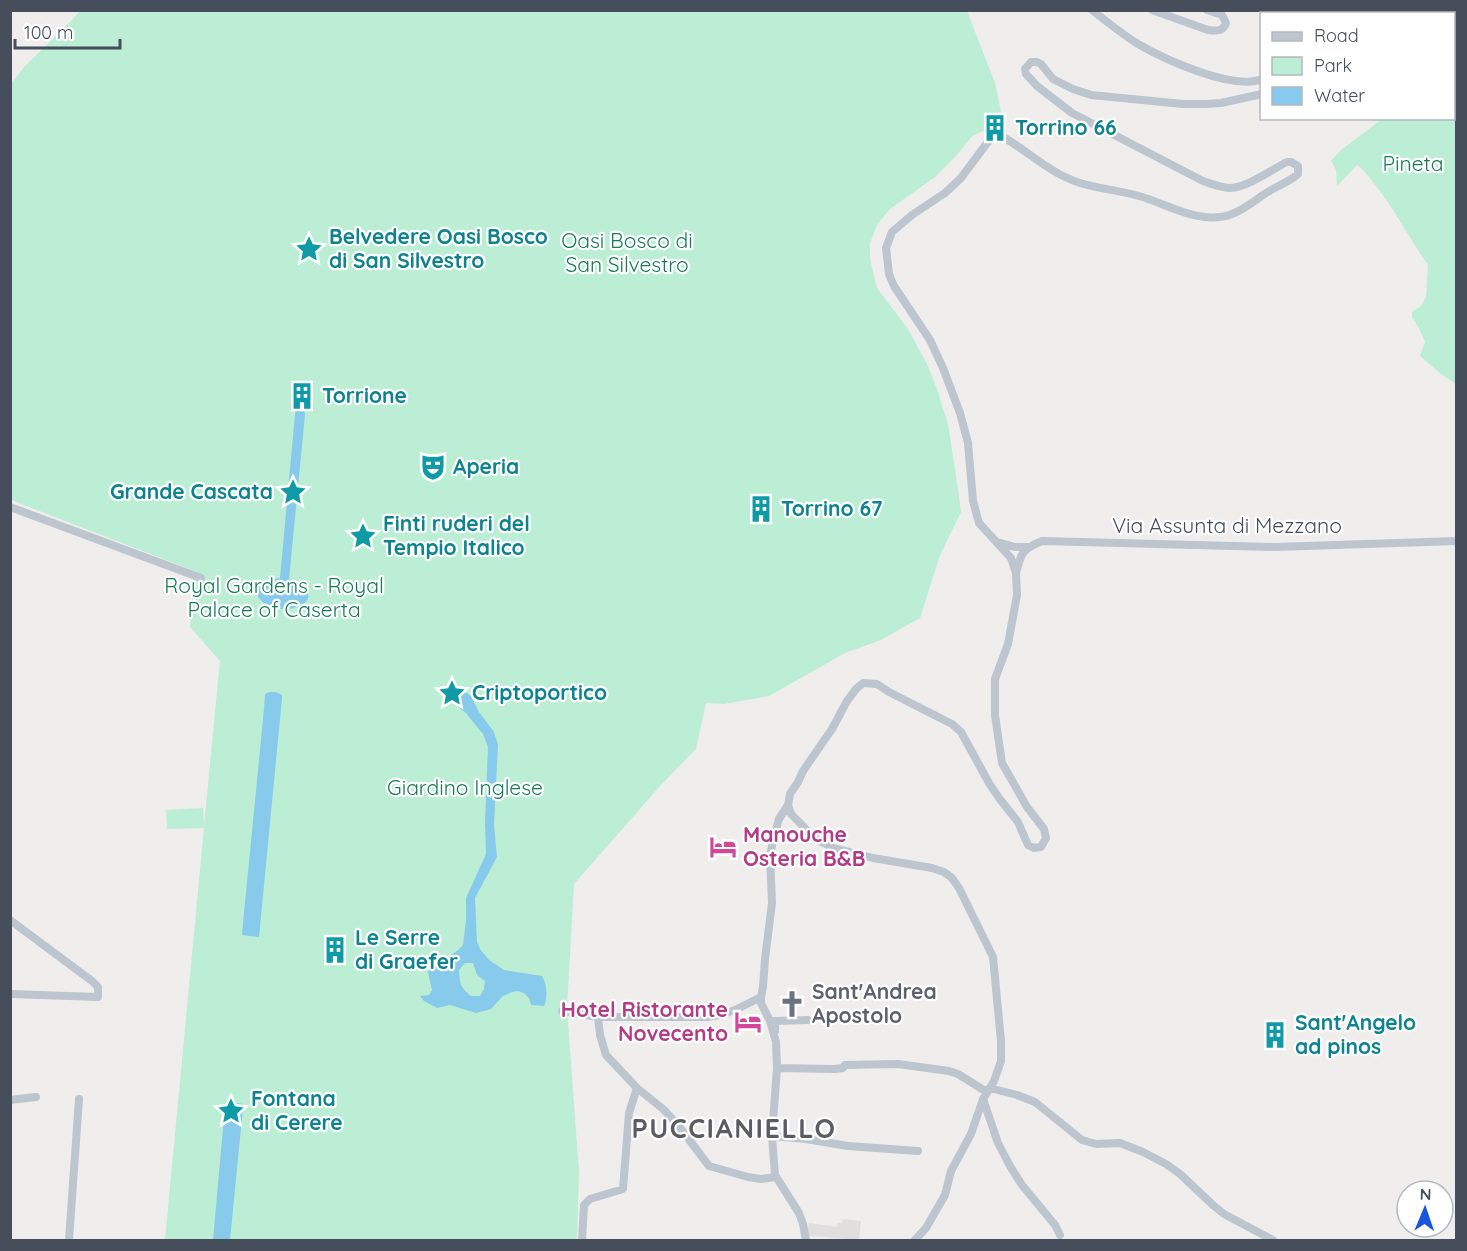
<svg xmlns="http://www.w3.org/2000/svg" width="1467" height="1251" font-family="Quicksand,sans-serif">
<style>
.education{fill:#e1dedf}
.green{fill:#bbeed5}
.water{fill:#88caeb;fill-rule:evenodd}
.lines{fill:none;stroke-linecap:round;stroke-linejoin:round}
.minor{stroke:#bdc5cf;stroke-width:8}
.labels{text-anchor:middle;stroke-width:4.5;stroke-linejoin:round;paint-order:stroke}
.culture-label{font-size:21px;font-weight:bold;fill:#0d838f;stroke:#fff;text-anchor:start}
.park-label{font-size:21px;fill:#177b56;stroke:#fff}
.street-label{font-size:21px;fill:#454e5a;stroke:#fff}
.hotel-label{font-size:21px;font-weight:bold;fill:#b23c85;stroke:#fff;text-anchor:start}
.worship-label{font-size:21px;font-weight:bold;fill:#5b616d;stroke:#fff;text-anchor:start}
.district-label{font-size:27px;font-weight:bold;letter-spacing:1.5px;fill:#5a5c62;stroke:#fff}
</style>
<rect width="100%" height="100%" fill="#f0eded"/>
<!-- education -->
<path class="education" d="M843,1219l18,2 -2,19 -50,-4v-4l-2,-1 2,-8 28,4 1,-4h4z"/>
<!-- green -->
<path class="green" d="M80,11h887l28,72 9,43 -12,1 -20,9 -16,20 -21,21 -45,32 -13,16 -7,18v16l7,29 31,41 19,35 10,25 11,35 10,65 3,23 -21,43 -20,63 -39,22 -36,13 -76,43 -45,8 -18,-1 -10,46 -36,37 -86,98 -7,124 12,165 -2,67h-412l39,-412 -37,1 -1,-19 37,-2 1,18 16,-165 -30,-34 3,-42 4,-13 -186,-72 -1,-415 15,-19 47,-46z
M1454,105l2,1v278l-15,-10 -21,-18 5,-14 -6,-14 -7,-11v-5l9,-6 5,-9 2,-32c-19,-27 -34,-57 -55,-83 -5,-7 -10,-13 -16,-17l-20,21 -1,-16 -5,-9 10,-11 41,-31 72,-1z"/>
<!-- water -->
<path class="water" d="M297,399l10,2 -3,4 1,10 -16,164c46,19 -1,41 -25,24 -4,-3 -7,-7 -7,-12 1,-10 15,-11 23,-13l15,-164 3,-10z
M269,692h7l6,3v4l-23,238 -17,-2v-2l22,-224 1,-15z
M459,692l8,1 4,3 8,16 15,20 4,13 -4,80 3,32 -22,41 2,44 3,7 9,11 15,10 38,6c5,8 6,22 2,30l-13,-1 -2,-7 -5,-5 -6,-2 -6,1 -9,4 -12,13 -15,4 -26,-8 -13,3 -13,-7 -4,-5 9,-1 3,-5 -4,-18 3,-5 26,-16 6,-6 3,-25v-22l20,-44 -1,-33 3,-74 -5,-13 -18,-22c-7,-4 -10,-8 -9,-16zM465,963h8l4,12 8,6 -1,8 -4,7h-9c-11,-9 -11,-12 -12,-26z
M227,1102l16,2v4l-13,132h-17l12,-134z"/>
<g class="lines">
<!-- minor -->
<path class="minor" d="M1092,10c15,12 30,24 46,34 26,15 95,47 124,35
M1152,10l56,20c8,1 15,2 18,-7l-4,-8 -15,-5
M10,507l191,71
M997,542l18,5h13
M1016,573c5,-20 6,-24 26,-32l233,6 181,-6
M788,805l-9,14 -6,21 -3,16 2,47 -7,56 -2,28 -2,10v6l9,18 6,21 1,26 -5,68 3,39 24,38 4,11 3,16
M10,920l82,61 6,6v10l-88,-3
M562,1011l36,6
M775,1031v-10l33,-1
M777,1068l57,1 9,-1 2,-3 53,-1 51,7 9,3 29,18
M637,1088l26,21 15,16 31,41 39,11 13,2 15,-2
M990,1088l27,7 18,7 47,38 14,4 24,-1 23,9 23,12 14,10 34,32 10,8 49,26
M983,1099l15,44 12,23 12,19 33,40 5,10
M10,1100l26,-3
M772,1136l34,3 42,7 70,5
M69,1240l10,-141
M582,1240l2,-35 6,-6 33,-10 6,-76 8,-25 -31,-33 -6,-20 -2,-18h109l13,-2 15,-5 26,-13
M915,1240l11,-12 19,-33 6,-24 20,-37 12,-35 11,-18 7,-20v-20l-8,-84 -34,-69 -7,-10 -8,-6 -12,-4 -59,-10 -39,-10 -17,-8 -26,-26 -3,-9 2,-11 8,-12 5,-11 29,-42 15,-28 9,-12 7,-6 14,1 12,8 63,32 9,8 28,51 10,15 19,24 10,23 6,3 7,-1 5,-9 -2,-9 -17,-22 -25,-44 -7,-48v-36l13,-35 9,-49 -1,-22 -5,-15 -32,-35 -6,-22 -5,-58 -8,-30 -17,-45 -13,-28 -36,-54 -5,-12 -3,-26 6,-16 20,-17 33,-22 16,-15 26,-35 5,-4 6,-1h7c25,15 46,36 75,45 19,6 39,7 59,13 29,8 61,30 93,18 11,-4 21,-12 31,-19 11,-8 25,-12 35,-21v-8l-7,-4h-4c-16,8 -39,25 -57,26 -9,0 -19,-4 -27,-7l-131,-68 -35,-27 -11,-12 -1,-5 6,-7h6l4,2 12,15 20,10 18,6 92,9h23l15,-1 41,-9"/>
</g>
<!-- icons -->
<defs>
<symbol id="building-bare" viewBox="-9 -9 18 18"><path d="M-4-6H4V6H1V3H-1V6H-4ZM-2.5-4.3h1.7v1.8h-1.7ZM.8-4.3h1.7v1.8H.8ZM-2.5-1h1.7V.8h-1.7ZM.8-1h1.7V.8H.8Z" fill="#0f9aa8" stroke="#fff" stroke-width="2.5" paint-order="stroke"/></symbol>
<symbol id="sight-bare" viewBox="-9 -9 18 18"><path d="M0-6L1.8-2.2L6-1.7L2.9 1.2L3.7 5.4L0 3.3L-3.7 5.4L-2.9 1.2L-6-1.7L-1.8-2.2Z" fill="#0f9aa8" stroke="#fff" stroke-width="2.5" paint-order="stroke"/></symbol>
<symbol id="theatre-bare" viewBox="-9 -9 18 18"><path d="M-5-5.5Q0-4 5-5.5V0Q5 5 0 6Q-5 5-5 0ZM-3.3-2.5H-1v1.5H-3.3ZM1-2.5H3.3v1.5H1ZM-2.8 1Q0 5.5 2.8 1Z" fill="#0f9aa8" stroke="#fff" stroke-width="2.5" paint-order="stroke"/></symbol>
<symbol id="hotel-bare" viewBox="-9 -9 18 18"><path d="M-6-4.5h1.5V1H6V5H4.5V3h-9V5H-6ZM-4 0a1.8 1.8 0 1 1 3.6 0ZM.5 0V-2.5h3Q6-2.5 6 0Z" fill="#d1479c" stroke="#fff" stroke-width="2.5" paint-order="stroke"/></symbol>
<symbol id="church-bare" viewBox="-9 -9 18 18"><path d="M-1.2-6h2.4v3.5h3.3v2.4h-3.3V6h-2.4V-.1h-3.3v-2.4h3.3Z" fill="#6b7280" stroke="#fff" stroke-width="2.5" paint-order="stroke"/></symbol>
</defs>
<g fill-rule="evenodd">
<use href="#building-bare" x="976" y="109" width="38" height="38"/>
<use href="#sight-bare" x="290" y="230" width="38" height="38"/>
<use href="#building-bare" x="283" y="377" width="38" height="38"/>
<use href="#theatre-bare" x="414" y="448" width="38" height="38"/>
<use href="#sight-bare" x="274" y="473" width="38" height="38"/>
<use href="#building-bare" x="742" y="490" width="38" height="38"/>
<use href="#sight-bare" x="344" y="517" width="38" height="38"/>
<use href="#sight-bare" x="433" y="674" width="38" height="38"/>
<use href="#hotel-bare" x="704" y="828" width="38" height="38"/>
<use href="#building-bare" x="316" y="931" width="38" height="38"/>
<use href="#church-bare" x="773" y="985" width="38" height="38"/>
<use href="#hotel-bare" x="729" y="1003" width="38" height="38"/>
<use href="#building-bare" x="1256" y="1016" width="38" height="38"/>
<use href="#sight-bare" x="212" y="1092" width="38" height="38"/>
</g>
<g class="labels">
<!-- culture labels -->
<g class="culture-label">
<text x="1015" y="135">Torrino 66</text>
<text x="329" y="244">Belvedere Oasi Bosco<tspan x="329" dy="24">di San Silvestro</tspan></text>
<text x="322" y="403">Torrione</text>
<text x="453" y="474">Aperia</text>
<text x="273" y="499" text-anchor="end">Grande Cascata</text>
<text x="781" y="516">Torrino 67</text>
<text x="383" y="531">Finti ruderi del<tspan x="383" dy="24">Tempio Italico</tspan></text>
<text x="472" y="700">Criptoportico</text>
<text x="355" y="945">Le Serre<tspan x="355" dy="24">di Graefer</tspan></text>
<text x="1295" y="1030">Sant'Angelo<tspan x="1295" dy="24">ad pinos</tspan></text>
<text x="251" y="1106">Fontana<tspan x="251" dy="24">di Cerere</tspan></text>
</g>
<!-- park labels -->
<g class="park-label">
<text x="1413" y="171">Pineta</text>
<text x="627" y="248">Oasi Bosco di<tspan x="627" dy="24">San Silvestro</tspan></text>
<text x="274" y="593">Royal Gardens - Royal<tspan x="274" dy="24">Palace of Caserta</tspan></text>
<text x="465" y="795">Giardino Inglese</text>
</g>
<!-- street labels -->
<g class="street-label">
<text x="1227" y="533">Via Assunta di Mezzano</text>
</g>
<!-- hotel labels -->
<g class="hotel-label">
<text x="743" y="842">Manouche<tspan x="743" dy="24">Osteria B&amp;B</tspan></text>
<text x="728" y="1017" text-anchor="end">Hotel Ristorante<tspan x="728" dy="24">Novecento</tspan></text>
</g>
<!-- worship labels -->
<g class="worship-label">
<text x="812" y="999">Sant'Andrea<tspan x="812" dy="24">Apostolo</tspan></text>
</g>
<!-- district labels -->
<g class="district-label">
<text x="734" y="1138">PUCCIANIELLO</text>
</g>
</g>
<!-- border -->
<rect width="1467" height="1251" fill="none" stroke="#454e5a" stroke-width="24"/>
<!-- legend -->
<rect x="1260" y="12" width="195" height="108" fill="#ffffff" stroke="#b5b8bd" stroke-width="1.5"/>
<rect x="1272" y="32" width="30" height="9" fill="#bdc5cf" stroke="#b5b8bd" stroke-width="1.5"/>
<text x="1314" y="42" font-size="18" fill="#454e5a">Road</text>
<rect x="1272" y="57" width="30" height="18" fill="#bbeed5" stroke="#b5b8bd" stroke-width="1.5"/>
<text x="1314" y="72" font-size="18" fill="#454e5a">Park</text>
<rect x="1272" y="87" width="30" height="18" fill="#88caeb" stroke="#b5b8bd" stroke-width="1.5"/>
<text x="1314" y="102" font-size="18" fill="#454e5a">Water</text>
<!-- north arrow -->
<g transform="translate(1425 1209) rotate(2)"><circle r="28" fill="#ffffff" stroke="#b5b8bd" stroke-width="1.5"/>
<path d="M0-4.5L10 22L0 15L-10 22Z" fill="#1956dd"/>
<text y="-9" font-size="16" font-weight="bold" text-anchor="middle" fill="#454e5a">N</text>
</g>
<!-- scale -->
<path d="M15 39v9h105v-9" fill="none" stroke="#454e5a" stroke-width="3"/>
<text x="24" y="39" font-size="18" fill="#454e5a" stroke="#ffffff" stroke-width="4.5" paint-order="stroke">100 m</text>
</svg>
